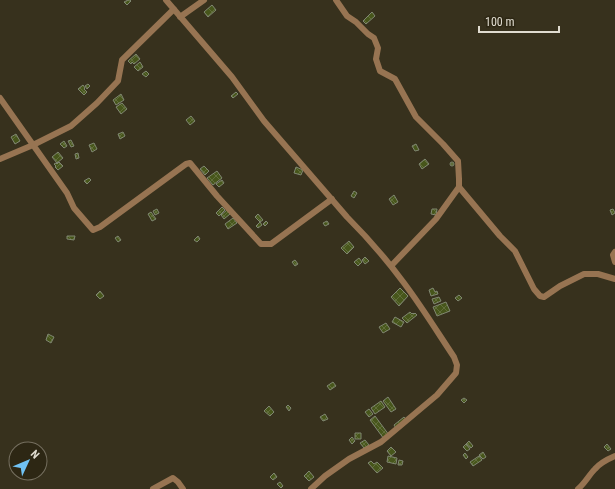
<svg xmlns="http://www.w3.org/2000/svg" width="615" height="489" font-family="'Roboto Condensed',sans-serif">
<style>
.building{fill:url(#building-cross-hatch);stroke:#808771}
.lines{fill:none;stroke-linecap:round;stroke-linejoin:round}
.minor{stroke:#977452;stroke-width:6}
</style>
<defs>
<pattern id="building-cross-hatch" width="8" height="8" patternUnits="userSpaceOnUse"><rect width="8" height="8" fill="#47561b"/><path d="M0 0l8 8M0 8l8-8" fill="none" stroke="#616e3b"/></pattern>
</defs>
<rect width="100%" height="100%" fill="#37311d"/>
<!-- building -->
<path class="building" d="M128,0h2l1,1 -4,4 -3,-3z
M212,5l4,5 -8,7 -4,-5z
M372,12l3,4 -9,8 -3,-3z
M136,54l4,5 -6,5 -2,-2 -1,2 -3,-3z
M140,62l3,5 -5,4 -4,-4z
M146,71l3,3 -3,3 -4,-3z
M88,84l2,2 -3,3 -2,-3z
M83,85l2,3 -1,1 3,3 -3,3 -6,-6z
M236,92l2,2 -5,4 -2,-2z
M121,94l3,6 -8,5 -3,-5z
M122,103l5,6 -6,5 -5,-7z
M191,116l4,5 -5,4 -4,-5z
M123,132l2,4 -5,3 -2,-5z
M16,134l4,7 -5,3 -4,-7z
M71,140l3,6 -3,1 -3,-6z
M64,141l3,5 -3,2 -4,-4z
M94,143l3,6 -5,3 -3,-7z
M416,144l3,6 -4,1 -3,-5z
M58,152l5,6 -6,5 -5,-6z
M78,153l1,5 -3,1 -1,-5z
M425,159l4,5 -7,5 -3,-5z
M450 164a2 2 0 1 1 4 0a2 2 0 1 1-4 0Z
M59,162l4,4 -5,4 -3,-3 1,-1 -2,-2 2,-1 1,1z
M204,166l5,5 -4,4 -5,-6z
M296,167l7,3 -2,5 -7,-2z
M217,171l5,7 -9,7 -6,-7z
M89,178l2,2 -4,4 -3,-3z
M222,180l2,3 -5,4 -3,-3z
M354,191l3,2 -3,5 -3,-2z
M394,195l4,7 -5,3 -4,-6z
M222,207l3,3 -6,6 -3,-3z
M157,209l2,4 -4,2 -2,-4z
M432,209h5l-1,6 -5,-1z
M613,209l2,4 -3,2 -2,-5z
M227,210l3,4 -6,5 -3,-4z
M151,212l5,7 -4,2 -4,-7z
M258,214l5,6 -3,2 -5,-5z
M233,218l4,5 -9,6 -3,-5z
M266,221l2,2 -3,3 -2,-2z
M327,221l2,3 -4,2 -2,-3z
M260,222l2,3 -4,3 -2,-2z
M67,236h8l-1,4 -7,-1z
M118,236l3,4 -3,2 -3,-4z
M198,236l2,3 -3,3 -3,-2z
M349,241l5,6 -7,7 -6,-6z
M365,257l4,4 -4,3 -3,-4z
M359,258l3,4 -4,4 -4,-4z
M295,260l3,4 -3,2 -3,-4z
M400,288l8,8 -9,10 -8,-9z
M433,288l2,4 2,-1 1,3 -7,2 -2,-6z
M100,291l4,5 -4,3 -4,-4z
M459,295l3,3 -4,3 -3,-3z
M439,297l2,4 -7,3 -2,-5z
M446,302l4,9 -13,5 -4,-9z
M410,312l2,2 1,-1 1,1 1,-1 2,2 -10,8 -5,-5z
M395,317l9,5 -3,5 -9,-5z
M386,323l4,6 -7,4 -4,-6z
M48,334l6,3 -3,6 -5,-3z
M333,382l3,4 -6,4 -3,-4z
M388,397l8,12 -5,3 -8,-11z
M464,398l3,2 -3,3 -3,-3z
M381,401l4,6 -10,7 -4,-6z
M288,405l3,3 -2,3 -3,-4z
M269,406l5,6 -4,4 -6,-5z
M369,409l4,5 -4,3 -4,-5z
M325,414l3,5 -5,2 -3,-4z
M375,416l14,19 -5,4 -14,-19z
M404,417l4,5 -11,8 -3,-5z
M355,433h6v6h-6z
M352,437l3,4 -3,3 -3,-4z
M365,440l4,5 -5,3 -4,-5z
M469,441l4,5 -2,2 -5,-4z
M466,444l4,5 -3,2 -4,-4z
M607,444l4,5 -3,2 -4,-4z
M391,447l5,5 -5,4 -4,-5z
M483,452l3,5 -3,2 -4,-4z
M465,453l3,4 -2,2 -3,-4z
M388,456l9,2 -1,6 -9,-2z
M479,456l3,4 -9,6 -3,-4z
M399,460l4,1 -1,4h-4z
M371,461l3,3 3,-2 6,6 -6,5 -9,-10z
M309,471l5,6 -5,4 -5,-5z
M274,473l3,4 -4,3 -3,-3z
M280,482l3,4 -2,2 -4,-4z"/>
<g class="lines">
<!-- minor -->
<path class="minor" d="M166,0l66,77 32,44 83,96c21,21 40,43 57,66 18,24 34,50 50,74l3,8 -1,8 -19,22 -56,47 -32,17 -24,17 -14,13
M336,0l11,16 9,6 12,12 6,4 4,10 -2,11 4,12 15,8 21,38 27,27 15,17 1,18v8l-23,32 -45,47
M180,17l24,-17
M0,98l67,95 7,15 19,22 7,-3 86,-63 4,-1 27,33 44,48h10l61,-45
M0,159l33,-14 38,-19 26,-23 21,-22 4,-21 52,-51
M459,187l41,49 15,15 19,38 6,7 4,1 16,-11 24,-12h14l17,5
M615,252l-2,3 2,7
M153,489l20,-11 5,4 5,7
M578,489c7,-6 11,-14 17,-20 5,-6 13,-10 20,-13"/>
</g>
<!-- north arrow -->
<g transform="translate(28 461) rotate(46)"><circle r="19" fill="#2d2714" stroke="#756f5f"/>
<path d="M0-3L7 15L0 10L-7 15Z" fill="#70c2f4"/>
<text y="-6" font-size="11" font-weight="bold" text-anchor="middle" fill="#e0dcd0">N</text>
</g>
<!-- scale -->
<path d="M479 26v6h80v-6" fill="none" stroke="#e0dcd0" stroke-width="2"/>
<text x="485" y="26" font-size="12" fill="#e0dcd0" stroke="#2d2714" stroke-width="3" paint-order="stroke">100 m</text>
</svg>
